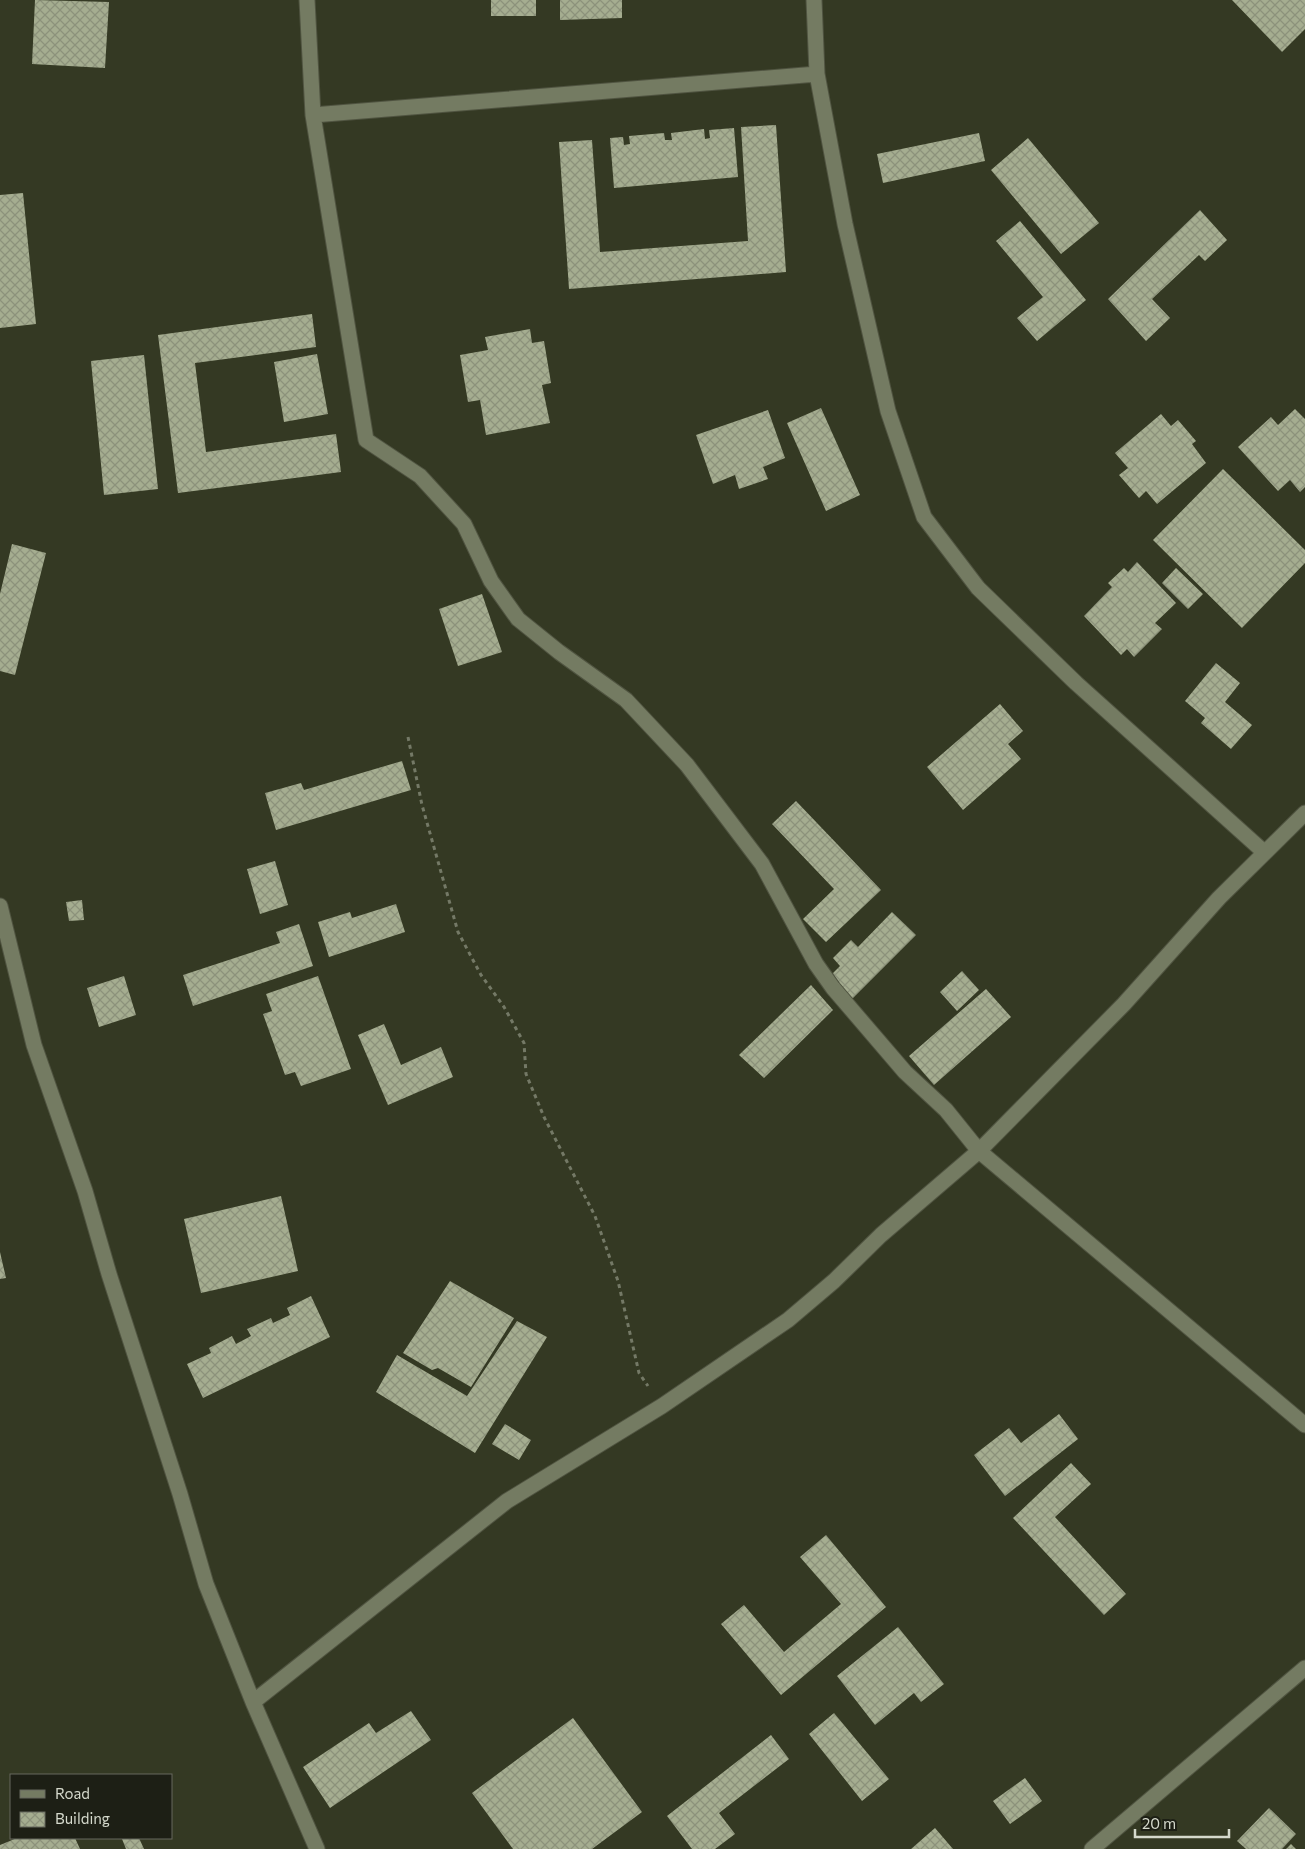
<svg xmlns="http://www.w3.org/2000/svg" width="1305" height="1849" font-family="Commissioner,sans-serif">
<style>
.building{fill:url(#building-cross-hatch)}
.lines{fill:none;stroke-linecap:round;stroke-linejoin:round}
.minor-casing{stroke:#505441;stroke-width:17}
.path{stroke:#747966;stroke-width:3;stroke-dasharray:4 4;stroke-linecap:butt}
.minor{stroke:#747b62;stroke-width:15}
</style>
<defs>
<pattern id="building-cross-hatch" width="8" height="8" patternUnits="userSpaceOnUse" patternTransform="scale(1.25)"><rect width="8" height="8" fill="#a5ad90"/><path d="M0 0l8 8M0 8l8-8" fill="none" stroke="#8c927b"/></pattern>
</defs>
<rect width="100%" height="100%" fill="#343923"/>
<!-- building -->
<path class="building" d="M35,0l74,2 -4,66 -73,-4z
M491,0h45v16h-45z
M560,0h62v18l-62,2z
M1232,0h73v29l-23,23z
M776,125l10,147 -217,17 -10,-147 33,-2 8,112 148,-11 -7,-114z
M734,128l4,49 -124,11 -4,-50 13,-1 1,8 6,-1 -1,-8 35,-3 1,7h7l-1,-7 33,-4 1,10 5,-1 -1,-8z
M979,133l6,28 -102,22 -6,-29z
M1028,138l71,85 -38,31 -70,-84z
M23,193l13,131 -36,4v-133z
M1200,210l27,30 -22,21 -6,-6 -47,44 18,19 -24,23 -38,-42z
M1020,221l66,79 -49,41 -20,-23 26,-21 -47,-56z
M312,314l4,33 -121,16 11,89 130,-18 5,38 -163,21 -20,-158z
M530,329l2,14 12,-2 7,42 -9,2 8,38 -64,12 -6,-35 -12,2 -8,-47 28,-5 -3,-13z
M317,354l11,60 -44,8 -10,-60z
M144,355l14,134 -54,6 -13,-134z
M821,408l39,87 -34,16 -39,-88z
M1295,409l10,10v68l-5,5 -10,-12 -12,11 -40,-44 33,-30 7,8z
M768,410l17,48 -22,9 5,12 -29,10 -4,-14 -22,9 -17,-49z
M1161,414l10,12 7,-6 18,21 -4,3 14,19 -49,41 -11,-13 -7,7 -20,-23 9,-7 -13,-15z
M1223,469l82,81v13l-63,65 -89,-88z
M12,544l34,9 -31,122 -15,-4v-77z
M1137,562l39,41 -21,20 7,6 -28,28 -7,-8 -6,6 -37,-39 28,-29 -4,-4 16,-15 4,4z
M1176,568l27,26 -15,15 -26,-26z
M482,594l20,58 -44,14 -19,-57z
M1216,663l24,20 -15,19 27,23 -21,24 -30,-26 4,-5 -20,-17z
M1000,704l23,27 -15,13 13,15 -58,51 -36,-43z
M402,761l9,29 -135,40 -11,-37 36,-10 3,7z
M796,801l85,89 -55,52 -23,-23 31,-30 -62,-65z
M275,861l13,44 -28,9 -13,-45z
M82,900l2,20 -15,1 -3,-19z
M396,904l9,28 -76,25 -11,-35 32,-10 2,6z
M892,912l24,23 -66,66 -22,-23 12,-12 -7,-8 18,-18 7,7z
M299,924l14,42 -120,40 -10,-31 97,-32 -4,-11z
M962,971l17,19 -22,21 -17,-19z
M124,976l12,39 -37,12 -12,-39z
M318,976l33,93 -50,17 -6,-14 -10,3 -22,-61 9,-3 -6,-17z
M811,985l22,25 -69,68 -25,-23z
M986,989l25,28 -77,68 -25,-29z
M384,1024l17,41 40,-18 12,30 -65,28 -30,-70z
M281,1196l17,75 -97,22 -17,-74z
M0,1252l6,26 -6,1z
M450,1281l64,37 -43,69 -33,-19 -6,2 -29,-17z
M311,1296l19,41 -127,61 -16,-34 24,-11 -2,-5 23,-12 4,8 15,-8 -4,-7 24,-11 2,5 17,-8 -3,-7z
M517,1321l30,16 -72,116 -99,-61 21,-37 70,41z
M1059,1414l19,25 -73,57 -31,-41 35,-27 12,15z
M505,1424l26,16 -12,20 -27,-16z
M1071,1463l20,21 -36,33 71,77 -22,21 -91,-97z
M826,1535l60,72 -105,88 -60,-71 23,-19 40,47 57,-48 -41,-47z
M898,1627l46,57 -23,18 -7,-9 -39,32 -38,-49z
M411,1711l20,29 -101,68 -27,-41 66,-44 7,10z
M834,1713l55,66 -27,22 -53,-67z
M573,1718l69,94 -50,37h-79l-41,-56z
M771,1735l18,24 -70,54 16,21 -20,15h-23l-25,-33z
M1025,1778l17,23 -32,23 -17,-23z
M1269,1808l27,26 -14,15h-36l-9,-8z
M935,1828l18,21h-42z
M17,1838h58l5,11h-80v-4z
M124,1838h15l5,11h-18l-4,-10z
M1291,1844l5,5h-10z"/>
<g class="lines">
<defs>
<path id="minor" d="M307,0l6,115 53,325 54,36 44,48 27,57 27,38 41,33 67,48 61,65 75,99 54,100 17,24 72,84 41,38 33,41 326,274
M814,0l3,74 28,150 43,187 36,106 54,71 98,95 188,169
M313,115l504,-41
M0,906l34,139 51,146 24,83 71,220 26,90 47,118 64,147
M253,1702l254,-201 155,-95 126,-86 46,-39 47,-46 98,-84 145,-147 95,-106 86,-85
M1092,1849l213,-181"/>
</defs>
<!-- minor casing -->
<use href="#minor" class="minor-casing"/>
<!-- path -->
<path class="path" d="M408,737l14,68 36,127 23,43 23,32 20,36 2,31 18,43 51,99 23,65 21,92 9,13"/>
<!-- minor -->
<use href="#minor" class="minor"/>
</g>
<!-- legend -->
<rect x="10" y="1774" width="162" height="65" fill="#1d1f15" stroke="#67695e"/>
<rect x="20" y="1790" width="25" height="8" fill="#747b62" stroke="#67695e"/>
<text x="55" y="1799" font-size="15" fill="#d5d9cc">Road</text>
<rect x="20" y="1812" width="25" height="15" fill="url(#building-cross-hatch)" stroke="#67695e"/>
<text x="55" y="1824" font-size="15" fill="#d5d9cc">Building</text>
<!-- scale -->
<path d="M1135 1829v8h94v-8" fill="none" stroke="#d5d9cc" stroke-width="2.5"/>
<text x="1142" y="1829" font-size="15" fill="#d5d9cc" stroke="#1d1f15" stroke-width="4" paint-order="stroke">20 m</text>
</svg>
